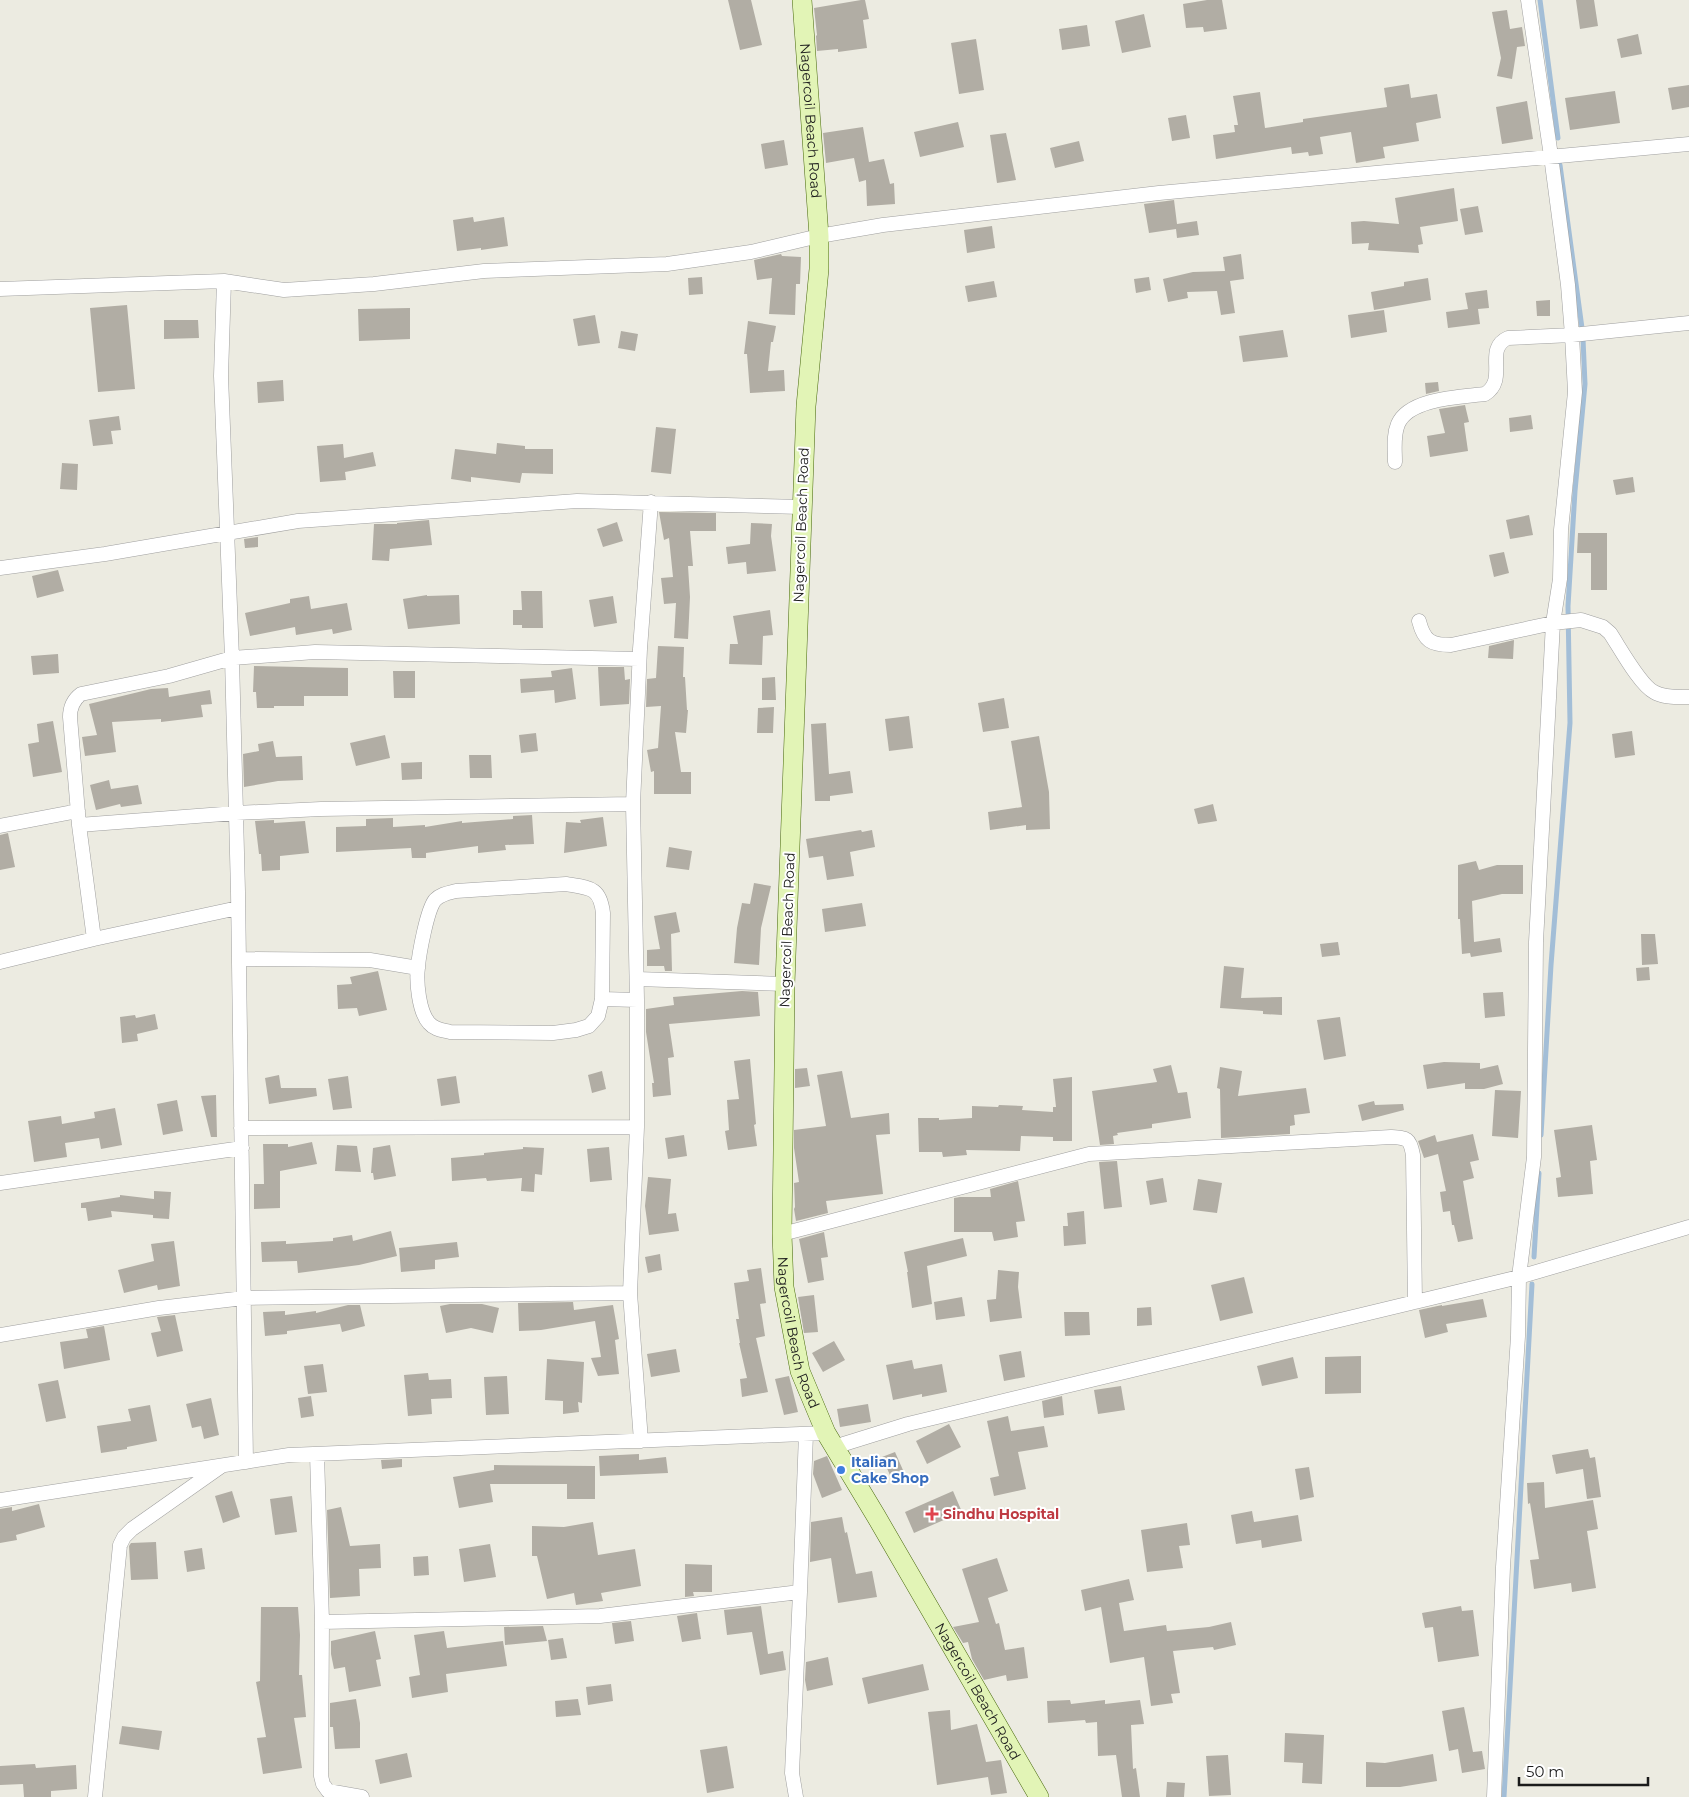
<svg xmlns="http://www.w3.org/2000/svg" width="1689" height="1797" font-family="Montserrat,sans-serif">
<style>
.lines{fill:none;stroke-linecap:round;stroke-linejoin:round}
.stream{stroke:#a3bed7;stroke-width:5}
.building{fill:#b1ada4}
.street-casing{stroke:#9f9f9f;stroke-width:15}
.secondary-casing{stroke:#47680b;stroke-width:20}
.street{stroke:#fff;stroke-width:14}
.secondary{stroke:#e2f4b6;stroke-width:19}
.shop-dot{fill:#3f7fe0;stroke:#fff;stroke-width:2}
.health-dot{fill:#e0444e;stroke:#fff;stroke-width:2}
.labels{text-anchor:middle;stroke-width:4;stroke-linejoin:round;paint-order:stroke}
.street-label{font-size:14px;fill:#1b1b1b;stroke:#fff}
.shop-label{font-size:14px;font-weight:bold;fill:#366cbe;stroke:#fff;text-anchor:start}
.health-label{font-size:14px;font-weight:bold;fill:#be3a42;stroke:#fff;text-anchor:start}
</style>
<rect width="100%" height="100%" fill="#ecebe1"/>
<g class="lines">
<!-- stream -->
<path class="stream" d="M1540,0l18,138
M1560,165l22,163
M1541,1135l10,-170 19,-242 -2,-117 7,-115 10,-107 -2,-45
M1534,1257l5,-84
M1504,1797l28,-513"/>
</g>
<!-- building -->
<path class="building" d="M728,0h23l11,45 -22,5z
M861,0h4l4,19 -6,1 4,28 -29,4v-3l-21,2 -1,-15 1,-1 -3,-27z
M1207,0h15l5,29 -23,3 -1,-5 -17,1 -3,-24z
M1576,0h18l4,26 -18,3z
M1507,10l3,19 12,-2 3,19 -8,1 -5,32 -15,-3 4,-18 -9,-46z
M1144,14l7,33 -29,6 -7,-32z
M1087,25l3,21 -28,4 -3,-21z
M1638,34l4,20 -21,4 -4,-19z
M976,39l8,51 -25,4 -8,-51z
M1409,84l2,14 26,-4 4,24 -25,5 3,18 -36,6 2,11 -29,5 -5,-31 -31,5 3,17 -14,2 -1,-4 -16,2 -1,-7 -75,12 -3,-24 22,-3 -1,-7h4l-5,-29 27,-4 5,36 38,-6v-3l84,-12 -3,-19z
M1689,85v22l-17,3 -4,-22z
M1615,91l5,32 -50,7 -5,-32z
M1527,101l6,38 -31,5 -6,-37z
M1186,115l4,23 -18,3 -4,-23z
M958,122l6,25 -44,10 -6,-25z
M863,127l6,35 15,-3 6,25 4,-1 1,21 -28,2 -1,-26 -7,2 -5,-24 -28,5 -3,-30z
M1006,133l10,47 -19,3 -7,-48z
M784,140l4,25 -23,4 -4,-25z
M1079,141l5,20 -29,7 -5,-20z
M1454,188l4,33 -38,6 3,17 -5,1 1,8 -51,-3 1,-7 -17,1 -1,-22 13,-1 35,3 -4,-26z
M1174,200l3,24 20,-3 2,14 -22,3 -1,-9 -27,4 -5,-29z
M1478,206l5,26 -18,3 -5,-26z
M473,217l1,5 30,-5 4,29 -27,4v-2l-24,3 -4,-31z
M992,226l3,22 -28,5 -3,-23z
M781,254l1,2 19,1 -1,27h-4l-1,31 -26,-1 3,-36 -15,2 -3,-20z
M1241,254l3,25 -14,2 5,32 -14,2 -4,-24 -30,1 1,6 -20,4 -5,-23 30,-7 32,-1 -2,-14z
M702,277l1,17 -14,1 -1,-17z
M1149,277l2,13 -15,3 -2,-14z
M1428,278l3,22 -57,10 -3,-18 33,-6v-4z
M994,281l3,16 -29,5 -3,-16z
M1487,290l2,18 -11,1 2,15 -32,4 -2,-16 22,-3 -3,-16z
M1550,300v16h-13l-1,-15z
M127,305l8,84 -37,3 -8,-84z
M410,308v31l-51,2 -1,-32z
M1384,310l3,22 -36,6 -3,-23z
M595,315l5,28 -22,3 -5,-27z
M164,320h34l1,18 -35,1z
M748,321l28,5 -3,16h-2l-3,29 16,-1 1,21 -35,2 -3,-39h-3z
M1283,330l5,27 -45,5 -4,-26z
M621,331l17,3 -3,17 -17,-3z
M283,380l1,21 -26,2 -1,-21z
M1438,382l1,9 -13,3 -1,-11z
M1465,405l4,17 -5,1 4,28 -38,6 -3,-21 18,-3 -6,-24z
M1531,415l2,14 -23,3 -1,-14z
M119,416l2,14 -10,1 2,13 -20,2 -4,-26z
M656,427l20,2 -5,45 -20,-2z
M497,443l28,3v3h28v25l-31,-1 -2,10 -49,-6v5l-20,-3 4,-30 41,5z
M343,444l1,14 29,-6 3,14 -31,6 1,8 -26,2 -3,-36z
M62,463l16,1 -1,26 -17,-1z
M1633,477l2,15 -19,3 -3,-15z
M659,512l57,1v18h-26l3,35h-5l2,31 -2,42 -14,-1 2,-35 -12,1 -3,-26 12,-1 -4,-39 -5,2z
M1529,515l4,20 -23,4 -4,-19z
M429,520l3,25 -42,4 -1,12 -17,-1 2,-36h23v-1z
M617,522l6,19 -20,6 -6,-18z
M751,523l21,1 -1,12 5,35 -29,3 -1,-12 -18,2 -2,-17 24,-3z
M1578,533h29v57h-16v-37h-14z
M258,537v10l-13,1 -1,-9z
M1504,552l5,21 -15,4 -5,-22z
M58,570l6,21 -27,7 -5,-22z
M521,591h21l1,37h-21v-3h-9v-15h9z
M427,595v1l32,-1 1,29 -52,5 -5,-30z
M309,596l2,13 36,-6 5,27 -19,4 -1,-5 -36,6 -1,-8 -45,9 -5,-23 45,-10v-4z
M613,596l4,27 -23,4 -5,-27z
M770,610l3,25 -10,1 -1,29 -33,-1 1,-20h8l-5,-28z
M1514,640l-1,19 -25,-1 1,-12z
M658,646l26,1 -1,30h2l2,33h1l-2,23 -11,-1 6,40h10v22h-37v-23l-3,1 -4,-22 11,-2 3,-42 -15,1 1,-28 9,-1z
M58,654l1,19 -26,2 -2,-19z
M254,666l94,2v28h-44v10h-30v2h-17l-1,-16h-3z
M598,667h26l1,13 5,-1 -1,25 -29,2z
M572,668l4,31 -21,4 -1,-13 -33,3 -1,-14 32,-2 -1,-6z
M393,671h22v27h-21z
M775,677l1,23h-14v-22z
M168,688l1,9 41,-7 2,14 -11,1 2,12 -42,5v-3l-49,3 4,30 -31,4 -3,-19 15,-2 -8,-31 62,-15z
M1004,698l5,30 -26,4 -5,-29z
M774,707l-1,26h-16l1,-25z
M909,716l4,32 -24,3 -4,-32z
M53,721l9,51 -29,5 -5,-33 11,-2 -2,-18z
M826,723l3,51 21,-3 3,22 -23,3v5h-15l-4,-77z
M1632,731l3,24 -20,3 -3,-24z
M536,733l2,18 -17,2 -2,-18z
M385,735l5,23 -34,8 -6,-23z
M1039,736l10,56 1,37 -24,1v-5l-36,5 -2,-18 34,-5 -11,-66z
M273,741l3,16 26,-1 1,24 -25,1 -34,6 -1,-33 16,-3 -1,-7z
M469,755h22l1,23h-22z
M422,762v17l-20,1 -1,-17z
M109,780l2,9 27,-4 4,19 -21,3 -1,-3 -24,6 -6,-25z
M1213,804l4,17 -19,3 -4,-15z
M532,815l2,29 -29,1 1,5 -28,3v-7l-52,7v5h-14l-1,-10 -75,4v-25l30,-1v-7l27,-1v9l32,-2v2l37,-6v2l51,-4v-3z
M603,817l4,29 -43,7 2,-31 15,1 -1,-3z
M274,820v3l31,-2 4,32 -29,3v14l-18,1 -1,-17h-2l-4,-33z
M861,830l1,2 10,-2 3,17 -25,5 4,24 -27,4 -4,-24 -14,2 -3,-19z
M8,833l7,34 -15,3v-35z
M669,847l23,4 -3,19 -23,-3z
M1476,861l3,9 18,-5h26v29h-21l-30,7 2,41 26,-4 2,14 -31,5 -1,-4 -8,1 -2,-35h-2v-54z
M754,883l17,3 -10,42 -2,37 -25,-2 3,-35 5,-25 8,1z
M862,903l4,23 -41,6 -3,-23z
M676,912l4,20 -9,2 1,37h-7l-1,-5h-17v-16l13,-1 -6,-33z
M1641,934h14l3,30 -16,1z
M1338,942l2,13 -18,2 -2,-13z
M1224,966l20,2 -3,30 41,-1v18l-19,-1v-3l-43,-3z
M1649,967l1,13 -13,1 -1,-13z
M378,971l9,39 -28,6 -2,-8 -19,1 -1,-24 15,-1 -2,-7z
M742,991l16,1 2,24 -91,8 5,33 -6,1 3,37 -18,2 -1,-14h2l-8,-51v-23l28,-4 -1,-8z
M1503,992l2,24 -20,2 -2,-25z
M155,1014l3,15 -21,5 1,7 -16,2 -2,-26 15,-2 1,3z
M1340,1017l6,39 -22,4 -7,-40z
M750,1059l6,65 -2,1 3,21 -29,4 -3,-19 4,-1 -2,-30 12,-1 -5,-38z
M1444,1062l36,1v6l18,-4 5,19 -19,5h-19v-6l-38,6 -4,-24z
M1171,1065l7,28 9,-1 4,26 -39,6v4l-35,5 1,2 -5,1 1,8 -14,1 -8,-54 65,-9 -4,-13z
M1220,1067l22,4 -4,25 68,-8 4,25 -16,2 1,10 -5,1v8l-69,4 -1,-49 -3,-1z
M807,1068l3,18 -15,2v-19z
M602,1071l4,18 -14,4 -4,-18z
M842,1071l9,47 38,-5 1,21 -14,1 7,59 -57,7 2,12 -32,8 -2,-12 1,-2 -1,-24 5,-1 -5,-34v-18l32,-4 -9,-51z
M279,1075l2,13h35l1,8 -48,8 -4,-26z
M348,1076l4,32 -19,2 -5,-31z
M456,1076l4,27 -19,3 -4,-27z
M1072,1077v64h-19v-4l-32,-1 -1,15 -54,-1 1,5 -24,2 -1,-5h-23l-1,-34h21v2l33,-2v-12l26,1 1,-2 24,1 -1,4 31,2v-5h3l-3,-28z
M1495,1090l26,1 -3,47 -26,-2z
M216,1095l1,42h-6l-10,-41z
M177,1100l6,31 -20,4 -6,-31z
M1374,1101l1,4 28,-1 1,6 -42,11 -4,-16z
M115,1108l7,37 -21,4 -2,-11 -34,5 2,14 -33,5 -6,-41 33,-5 1,8 33,-6 -1,-6z
M1592,1125l5,35 -7,1 3,33 -35,3 -2,-19 5,-1 -7,-47z
M1473,1134l6,26 -9,2 4,16 -11,3 10,58 -15,3 -4,-17h-2l-2,-14 -7,1 -3,-20 6,-1 -8,-37 -14,4 -6,-17 17,-6 2,7z
M684,1135l3,21 -19,3 -3,-21z
M312,1142l5,22 -37,7v37l-26,1v-25h10l-1,-40h25v3z
M337,1145l20,1 4,26 -26,-1z
M390,1145l6,31 -22,4 -1,-7h-2l2,-25z
M523,1147l21,1 -2,27 -7,-1 -1,18 -13,-1 1,-13 -35,3 -1,-3 -34,3 -1,-23 33,-3v-2l39,-4z
M609,1147l3,33 -22,2 -3,-33z
M1117,1161l5,46 -18,2 -5,-47z
M648,1177l23,2 -3,35 8,-1 3,18 -30,4 -4,-29z
M1163,1178l4,24 -17,3 -4,-24z
M1198,1179l24,4 -5,30 -24,-3z
M1018,1181l7,40 -9,1 2,15 -24,4 -2,-9h-38v-34l6,-1h31l-1,-8z
M154,1191l17,1 -2,27 -16,-1v-3l-42,-4 1,6 -24,4 -2,-13h-5v-5l39,-6v-2l34,4z
M1084,1211l2,33 -22,2 -1,-20h5l-1,-13z
M391,1231l6,25 -38,9 -61,8 -1,-12 -35,1 -1,-20 25,-1v3l47,-3v-3l19,-3 1,6z
M824,1232l4,25 -7,1 3,22 -16,3 -9,-44z
M963,1238l4,18 -40,10 5,38 -20,4 -5,-36h1l-4,-20z
M174,1241l6,45 -22,4 -1,-5 -33,8 -6,-23 36,-9 -3,-17z
M457,1242l2,15 -24,3v9l-34,3 -2,-24z
M660,1254l2,16 -14,3 -3,-16z
M761,1268l5,35 -6,1 5,32 -9,2 12,54 -26,5 -2,-18 7,-1 -8,-35h1l-4,-24h3l-5,-36 15,-2 -2,-11z
M998,1270l21,2 -1,15 4,31 -32,4 -3,-22 9,-1z
M1244,1277l9,36 -33,8 -9,-36z
M814,1295l4,37 -14,1 -6,-36z
M962,1297l3,19 -29,4 -2,-18z
M1483,1299l4,18 -41,7 2,8 -23,6 -6,-28 23,-5v1z
M573,1302l1,8 39,-5 6,34 -4,1 4,34 -21,2 -7,-18 10,-1 -6,-36 -54,9 -22,1 -1,-28z
M450,1304h32l17,4 -6,25 -22,-5 -25,5 -6,-27z
M348,1305h12l5,21 -23,6 -2,-8 -53,7v3l-22,2 -2,-24 22,-1v4l31,-4v2z
M1151,1307l1,18 -15,1v-18z
M1064,1312h25l1,23 -25,1z
M175,1315l8,36 -26,6 -6,-24 10,-2 -4,-14z
M104,1326l6,34 -46,9 -4,-27 28,-4 -2,-9z
M834,1341l11,19 -22,12 -11,-19z
M676,1349l4,23 -29,5 -4,-23z
M1021,1351l4,26 -21,4 -5,-26z
M1361,1356v37l-36,1v-37z
M1293,1357l5,21 -36,8 -5,-20z
M547,1359l37,3 -2,41 -4,-1 1,10 -16,2v-13l-18,-1z
M912,1360l2,9 28,-5 5,28 -25,5v-3l-29,6 -7,-35z
M323,1364l4,28 -19,2 -4,-28z
M428,1373l1,7 22,-1 1,19 -21,1 1,15 -24,2 -4,-41z
M507,1376l2,38 -23,1 -2,-38z
M789,1376l9,36 -14,3 -9,-36z
M58,1380l8,38 -20,4 -8,-38z
M1121,1386l4,24 -27,4 -4,-24z
M311,1396l3,20 -13,2 -3,-20z
M1062,1396l2,19 -20,3 -2,-17z
M211,1398l8,37 -15,4 -3,-13 -9,2 -6,-24z
M868,1404l3,18 -31,5 -3,-18z
M150,1405l7,36 -30,6v2l-26,4 -4,-27 34,-5 -3,-12z
M1008,1416l3,15 33,-5 4,21 -30,5 8,37 -32,7 -4,-18 9,-2 -12,-55z
M949,1424l12,23 -34,17 -11,-23z
M1588,1449l2,9 5,-1 6,40 -14,2 -4,-30 -27,5 -4,-19z
M895,1452l11,25 -13,5 -11,-25z
M639,1454v6l27,-3 2,16 -68,3 -1,-20z
M827,1456l15,34 -20,8 -9,-24 1,-13z
M402,1459v8l-20,2 -1,-9z
M494,1465l101,1v33h-28v-15h-77l3,18 -34,6 -6,-31 41,-7z
M1309,1467l5,30 -14,3 -5,-31z
M1544,1482l1,26 48,-8 5,29 -11,2 9,57 -24,4 -1,-9 -37,6 -4,-29 9,-1 -9,-56 -2,1 -1,-21z
M232,1491l8,26 -17,6 -8,-27z
M953,1491l9,21 -48,21 -9,-21z
M292,1496l5,36 -22,3 -5,-36z
M39,1504l6,23 -29,8 1,5 -17,3v-34l12,-2v4z
M341,1507l9,39 30,-2 1,24 -22,1 1,27 -30,2 -3,-88z
M1252,1511l2,11 44,-7 4,26 -40,7 -1,-8 -25,4 -5,-29z
M842,1517l3,16 2,-1 9,42 16,-3 5,26 -39,6 -7,-45 -21,4 1,-40z
M593,1522l5,33 37,-6 6,37 -40,7 2,8 -27,4 -2,-12 -27,6 -10,-43h-5v-30l32,1z
M1187,1523l3,22 -11,1 4,22 -36,4 -6,-42z
M156,1542l2,37 -27,1 -2,-34 2,-3z
M490,1544l6,33 -32,5 -5,-33z
M202,1548l3,21 -18,3 -3,-21z
M428,1556l1,19 -15,1 -1,-19z
M997,1558l11,33 -20,7 8,26 3,-1 6,27 19,-3 4,31 -21,3 -1,-6 -22,5 -12,-21 -4,-17 -5,1 -10,-16 26,-5 -17,-53z
M685,1564l27,1v27h-19l1,4 -9,1z
M1129,1579l5,21 -15,3 5,28 42,-6 1,6 42,-4 22,-5 5,23 -22,5 -1,-3 -40,4 7,42 -9,1 2,9 -22,3 -7,-49 -34,6 -9,-56 -16,4 -4,-21z
M761,1606l7,48 15,-3 3,19 -26,5 -8,-43 -25,3 -3,-25z
M1461,1606l1,5 11,-1 6,46 -41,6 -5,-35 -8,1 -3,-15z
M261,1607h37l2,28 -1,40h3l4,42 -12,1 8,50 -39,6 -6,-36 9,-1 -10,-55 4,-1z
M697,1613l4,26 -19,3 -5,-26z
M631,1621l3,20 -19,3 -3,-21z
M543,1626l4,15 -42,4 -1,-18z
M375,1631l6,28 -5,1 5,26 -32,6 -4,-25 -11,2 -3,-15v-13z
M444,1631l3,17 56,-7 4,25 -61,8 2,18 -36,6 -3,-21 11,-2 -6,-40z
M563,1638l4,20 -16,2 -3,-20z
M828,1657l5,28 -26,6 -2,-11 1,-18z
M923,1664l6,26 -61,14 -6,-26z
M611,1684l2,17 -25,4 -2,-18z
M356,1699l4,24v25l-25,1 -2,-22h-3v-24z
M578,1699l3,16 -25,2 -1,-16z
M1070,1700l1,4 34,-4v4l35,-4 4,24 -13,1 2,44 3,-1 4,29h-18l-6,-42 -18,1 -1,-34 -11,1 -1,-3 -37,3 -1,-22z
M1464,1707l9,45 9,-1 3,18 -23,4 -4,-24 -9,2 -7,-40z
M950,1710l1,20 26,-6 9,38 15,-2 6,33 -16,2 -3,-18 -51,8 -9,-73z
M122,1726l40,5 -3,19 -40,-6z
M1285,1733l39,2 -2,49 -20,-1 1,-20 -19,-1z
M727,1746l7,42 -27,5 -7,-43z
M407,1753l5,24 -32,7 -5,-24z
M1433,1754l4,27 -37,6h-34v-25l19,1z
M1228,1755l3,40 -22,1 -3,-40z
M35,1764l1,4 40,-3 1,24 -26,2v6h-27l-1,-13 -23,1v-19z
M1167,1782l18,1 -1,14h-18z"/>
<g class="lines">
<defs>
<path id="street" d="M224,281l-3,95 11,282 6,234 8,570
M0,289l224,-8 60,9 90,-6 110,-13 183,-7 84,-12 68,-16 64,-11 276,-32 530,-49
M1395,462c0,-13 -2,-26 3,-38 11,-26 63,-27 87,-30 24,-15 -2,-45 23,-56l64,-3 117,-12
M0,568l105,-14 193,-33 279,-20 225,6
M1419,621c5,20 12,24 32,24l102,-22 28,-3 22,7 7,6c10,15 30,52 44,59 10,6 24,5 35,5
M633,804l4,196v127
M79,825l157,-12 85,-4 312,-5 7,-155 11,-147
M0,826l78,-15
M566,884c24,4 34,3 37,29l-1,86 -4,17 -9,10 -13,4 -23,3 -103,-1c-8,-2 -15,-2 -21,-9 -10,-11 -13,-41 -11,-56 1,-13 9,-57 17,-67 6,-6 13,-7 21,-9z
M94,939l-15,-114 -9,-108c0,-9 3,-17 11,-23l88,-18 63,-18 83,-6 324,7
M239,959l131,1 48,8
M0,962l94,-23 144,-31
M637,979l148,5
M602,999l35,1
M0,1183l242,-35
M782,1234l307,-80 302,-17c16,1 19,1 22,18l2,147
M630,1293l11,148
M0,1335l159,-27 85,-10 386,-5 7,-166 -396,1
M834,1447l74,-23 611,-147 170,-50
M317,1454l5,168 -1,154 2,8 5,7 34,6
M0,1500l289,-45 537,-22
M322,1622l278,-6 200,-24 6,-158
M95,1797l25,-252 4,-8 8,-8 88,-62
M796,1797l-4,-24 8,-181
M1494,1797l9,-230 15,-231 1,-59 15,-120 2,-215 17,-319 7,-44 1,-49 14,-138 -3,-57 -4,-50 -17,-129 -23,-156"/>
<g id="secondary">
<path id="s1" d="M802,0l17,236v33l-13,137 -21,578 -3,250 2,53 16,84 26,62 50,83 163,281"/>
</g>
</defs>
<!-- street casing -->
<use href="#street" class="street-casing"/>
<!-- secondary casing -->
<use href="#secondary" class="secondary-casing"/>
<!-- street -->
<use href="#street" class="street"/>
<!-- secondary -->
<use href="#secondary" class="secondary"/>
</g>
<!-- markers -->
<circle class="shop-dot" cx="841" cy="1470" r="5"/>
<path class="health-dot" d="M929.5 1506.5h5v5h5v5h-5v5h-5v-5h-5v-5h5z"/>
<g class="labels">
<!-- street labels -->
<g class="street-label">
<text dy="5" stroke="none"><textPath href="#s1" startOffset="121">Nagercoil Beach Road</textPath></text>
<text transform="translate(801 525) rotate(-88)" y="5">Nagercoil Beach Road</text>
<text transform="translate(787 930) rotate(-88)" y="5">Nagercoil Beach Road</text>
<text dy="5" stroke="none"><textPath href="#s1" startOffset="1336">Nagercoil Beach Road</textPath></text>
<text dy="5" stroke="none"><textPath href="#s1" startOffset="1741">Nagercoil Beach Road</textPath></text>
</g>
<!-- shop labels -->
<g class="shop-label">
<text x="851" y="1467">Italian<tspan x="851" dy="16">Cake Shop</tspan></text>
</g>
<!-- health labels -->
<g class="health-label">
<text x="943" y="1519">Sindhu Hospital</text>
</g>
</g>
<!-- scale -->
<path d="M1519 1777v8h129v-8" fill="none" stroke="#1b1b1b" stroke-width="2.5"/>
<text x="1526" y="1777" font-size="15" fill="#1b1b1b" stroke="#ffffff" stroke-width="4" paint-order="stroke">50 m</text>
</svg>
